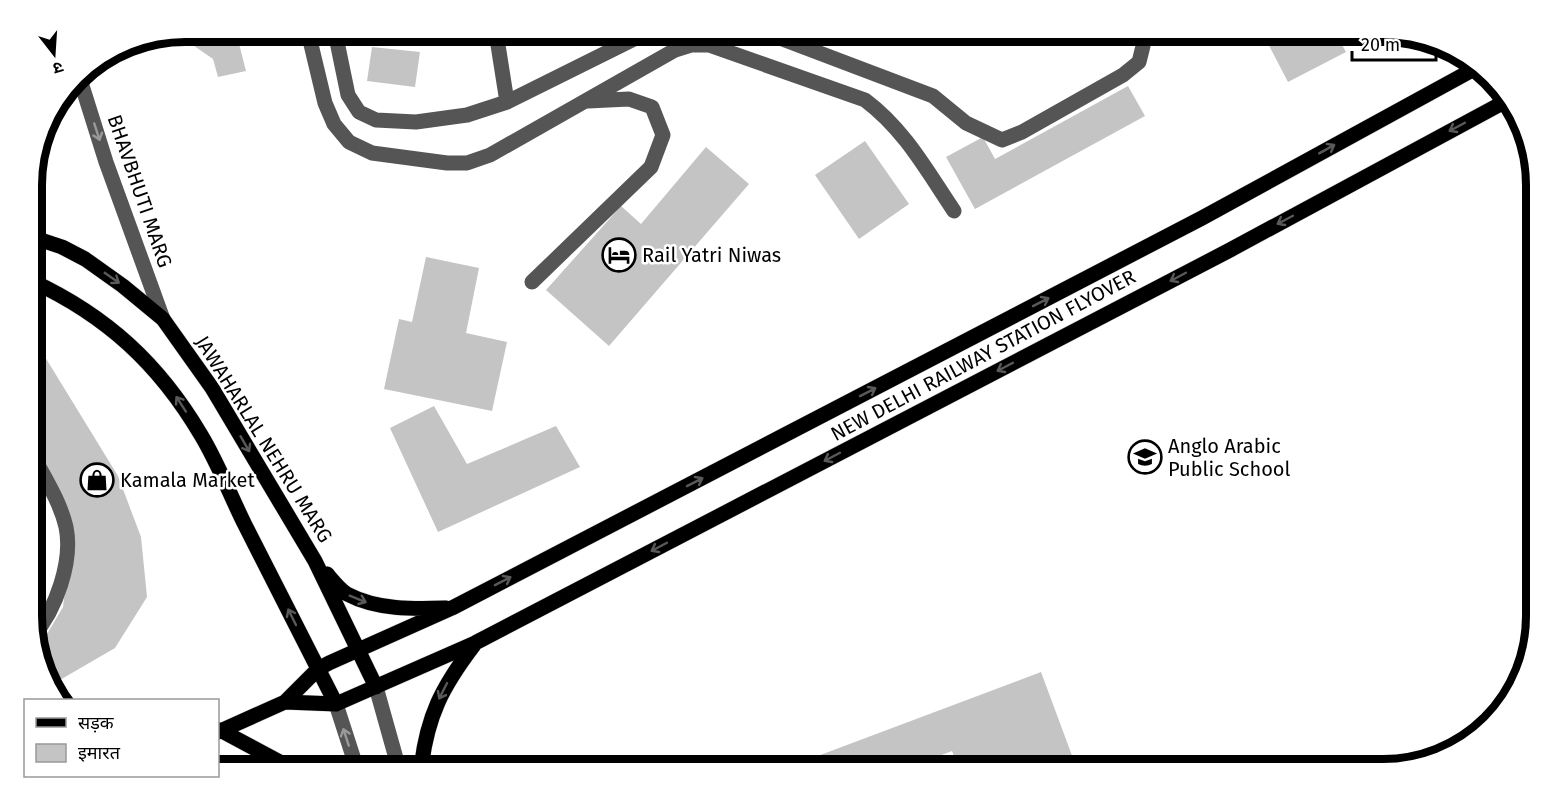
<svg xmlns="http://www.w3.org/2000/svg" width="1568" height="801" font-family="'Fira Sans','Noto Sans Devanagari',sans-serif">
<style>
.building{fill:#c4c4c4}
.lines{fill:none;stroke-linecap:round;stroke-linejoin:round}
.major-casing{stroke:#dbdbdb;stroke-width:16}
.minor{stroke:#555;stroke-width:15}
.major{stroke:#000;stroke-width:15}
.oneway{stroke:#595959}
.oneway2{stroke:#999}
.labels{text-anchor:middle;stroke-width:5;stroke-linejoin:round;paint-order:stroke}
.street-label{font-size:20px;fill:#000;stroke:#fff}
.poi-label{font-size:20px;fill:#000;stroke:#fff;text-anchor:start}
.rim{fill:none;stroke:#000;stroke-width:8}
</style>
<rect width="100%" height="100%" fill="#fff"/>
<!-- building -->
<path class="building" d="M185,32h51l10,39 -28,6 -5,-18 -26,-18 -23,4 -3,-9z
M1262,32h73l11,20 -58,30z
M372,47l48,5 -5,35 -48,-6z
M1128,86l17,30 -170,93 -29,-52 37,-20 12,22z
M865,141l44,63 -50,35 -44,-64z
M706,147l43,37 -140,162 -63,-56 75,-84 20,18z
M426,257l53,11 -13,65 41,9 -15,69 -108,-22 15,-70 13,3z
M32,342l10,10 76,124 23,61 6,60 -32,51 -62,36 -17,-40 8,-5 19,-32 9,-74 -7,-27 -33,-65z
M434,406l33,58 89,-38 24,41 -142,65 -48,-104z
M1041,672l36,97h-118l-7,-18 -47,18h-122z"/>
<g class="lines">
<defs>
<path id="major" d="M32,237l30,10 23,12 38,27 40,33 49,69 103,173 61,126
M32,281c75,35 127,83 169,154 17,28 29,60 44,90 30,60 61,119 91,179
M327,574c6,7 13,16 20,20 30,16 66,15 99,14
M285,702l51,2 139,-61 755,-393 278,-150
M220,730l73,39
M218,732l67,-30 33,-33 11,-6 123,-55 750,-390 274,-150
M421,769c6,-53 21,-82 53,-124"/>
</defs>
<!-- major casing -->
<use href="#major" class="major-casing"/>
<!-- minor -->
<path class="minor" d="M308,32l17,71 9,21 15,18 23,11 75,10h20l23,-8 185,-105 16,-5h18l156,55c40,30 62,71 89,111
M335,32l13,63 11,17 17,8 40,2 51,-7 40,-13 141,-70
M491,32l3,1 4,12 9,57
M764,32l169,64 33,27 36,17 20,-8 101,-57 16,-13 4,-16 -4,-14
M79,76l27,86 57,157
M532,282l119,-115 12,-32 -11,-28 -23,-8 -41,2
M32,454c12,23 28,47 34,73 7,34 -10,83 -33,109
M376,687l23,82
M336,704l21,65"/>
<!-- major -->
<use href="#major" class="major"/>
</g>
<!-- one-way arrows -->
<defs><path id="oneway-shaft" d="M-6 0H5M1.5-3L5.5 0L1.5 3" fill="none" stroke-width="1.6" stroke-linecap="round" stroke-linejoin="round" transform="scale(1.5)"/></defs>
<g class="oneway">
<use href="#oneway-shaft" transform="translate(1457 127) rotate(152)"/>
<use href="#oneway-shaft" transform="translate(1327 149) rotate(-29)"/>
<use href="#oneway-shaft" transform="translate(1285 220) rotate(152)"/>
<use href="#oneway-shaft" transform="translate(1178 277) rotate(152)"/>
<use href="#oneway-shaft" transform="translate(112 278) rotate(35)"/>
<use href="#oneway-shaft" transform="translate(1041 302) rotate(-27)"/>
<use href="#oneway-shaft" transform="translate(1005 367) rotate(152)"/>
<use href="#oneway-shaft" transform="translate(868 392) rotate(-27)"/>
<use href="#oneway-shaft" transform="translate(181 404) rotate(-123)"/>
<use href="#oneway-shaft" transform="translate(245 444) rotate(60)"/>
<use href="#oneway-shaft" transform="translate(832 457) rotate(152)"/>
<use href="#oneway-shaft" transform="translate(695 482) rotate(-27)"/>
<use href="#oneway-shaft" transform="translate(659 547) rotate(152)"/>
<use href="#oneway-shaft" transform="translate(503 581) rotate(-27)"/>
<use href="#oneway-shaft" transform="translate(358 599) rotate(22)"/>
<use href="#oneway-shaft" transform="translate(292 617) rotate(-116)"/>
<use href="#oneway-shaft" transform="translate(443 691) rotate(117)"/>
</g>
<g class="oneway2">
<use href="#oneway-shaft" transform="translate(97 132) rotate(72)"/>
<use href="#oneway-shaft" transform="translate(346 737) rotate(-108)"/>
</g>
<!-- icons -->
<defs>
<symbol id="hotel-ring" viewBox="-11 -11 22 22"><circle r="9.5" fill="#fff" stroke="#000" stroke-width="1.5"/><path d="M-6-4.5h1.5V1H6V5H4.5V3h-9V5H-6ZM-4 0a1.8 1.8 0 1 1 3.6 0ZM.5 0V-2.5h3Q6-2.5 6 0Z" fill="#000"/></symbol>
<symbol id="school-ring" viewBox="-11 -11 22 22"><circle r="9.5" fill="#fff" stroke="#000" stroke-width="1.5"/><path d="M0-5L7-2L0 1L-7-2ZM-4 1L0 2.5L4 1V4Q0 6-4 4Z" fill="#000"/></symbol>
<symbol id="shop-ring" viewBox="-11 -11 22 22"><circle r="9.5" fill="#fff" stroke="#000" stroke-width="1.5"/><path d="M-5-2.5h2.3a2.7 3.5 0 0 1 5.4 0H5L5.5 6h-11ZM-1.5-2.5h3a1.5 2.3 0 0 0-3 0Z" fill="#000"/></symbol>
</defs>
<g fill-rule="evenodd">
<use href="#hotel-ring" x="600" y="236" width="38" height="38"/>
<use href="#school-ring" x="1126" y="438" width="38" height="38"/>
<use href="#shop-ring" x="78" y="461" width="38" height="38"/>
</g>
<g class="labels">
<!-- street labels -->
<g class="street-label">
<text transform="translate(140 191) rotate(71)" y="7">BHAVBHUTI MARG</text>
<text transform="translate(983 355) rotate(-28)" y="7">NEW DELHI RAILWAY STATION FLYOVER</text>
<text transform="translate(264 439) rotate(58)" y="7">JAWAHARLAL NEHRU MARG</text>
</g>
<!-- poi labels -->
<g class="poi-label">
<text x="642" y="262">Rail Yatri Niwas</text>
<text x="1168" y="453">Anglo Arabic<tspan x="1168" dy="23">Public School</tspan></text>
<text x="120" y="487">Kamala Market</text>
</g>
</g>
<!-- crop -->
<path d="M0 0H1568V801H0ZM185 42H1383A143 143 0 0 1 1526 185V616A143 143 0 0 1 1383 759H185A143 143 0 0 1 42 616V185A143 143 0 0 1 185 42Z" fill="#fff" fill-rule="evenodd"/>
<path class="rim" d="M185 42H1383A143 143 0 0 1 1526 185V616A143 143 0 0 1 1383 759H185A143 143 0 0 1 42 616V185A143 143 0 0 1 185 42Z"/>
<!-- legend -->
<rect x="24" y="699" width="195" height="78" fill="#ffffff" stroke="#999999" stroke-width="1.5"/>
<rect x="36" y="718" width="30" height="9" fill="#000000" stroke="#999999" stroke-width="1.5"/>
<text x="78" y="729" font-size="18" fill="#000000">सड़क</text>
<rect x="36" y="744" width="30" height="18" fill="#c4c4c4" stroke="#999999" stroke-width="1.5"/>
<text x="78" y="759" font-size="18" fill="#000000">इमारत</text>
<!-- north arrow -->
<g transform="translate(54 54) rotate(163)" stroke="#ffffff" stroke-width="4.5" paint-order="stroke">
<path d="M0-4.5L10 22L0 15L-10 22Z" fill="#000000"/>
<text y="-9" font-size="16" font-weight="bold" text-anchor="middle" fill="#000000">उ</text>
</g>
<!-- scale -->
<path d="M1352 51v9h84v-9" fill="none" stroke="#000000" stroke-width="3"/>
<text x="1361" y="51" font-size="18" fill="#000000" stroke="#ffffff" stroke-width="4.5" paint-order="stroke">20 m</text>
</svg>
